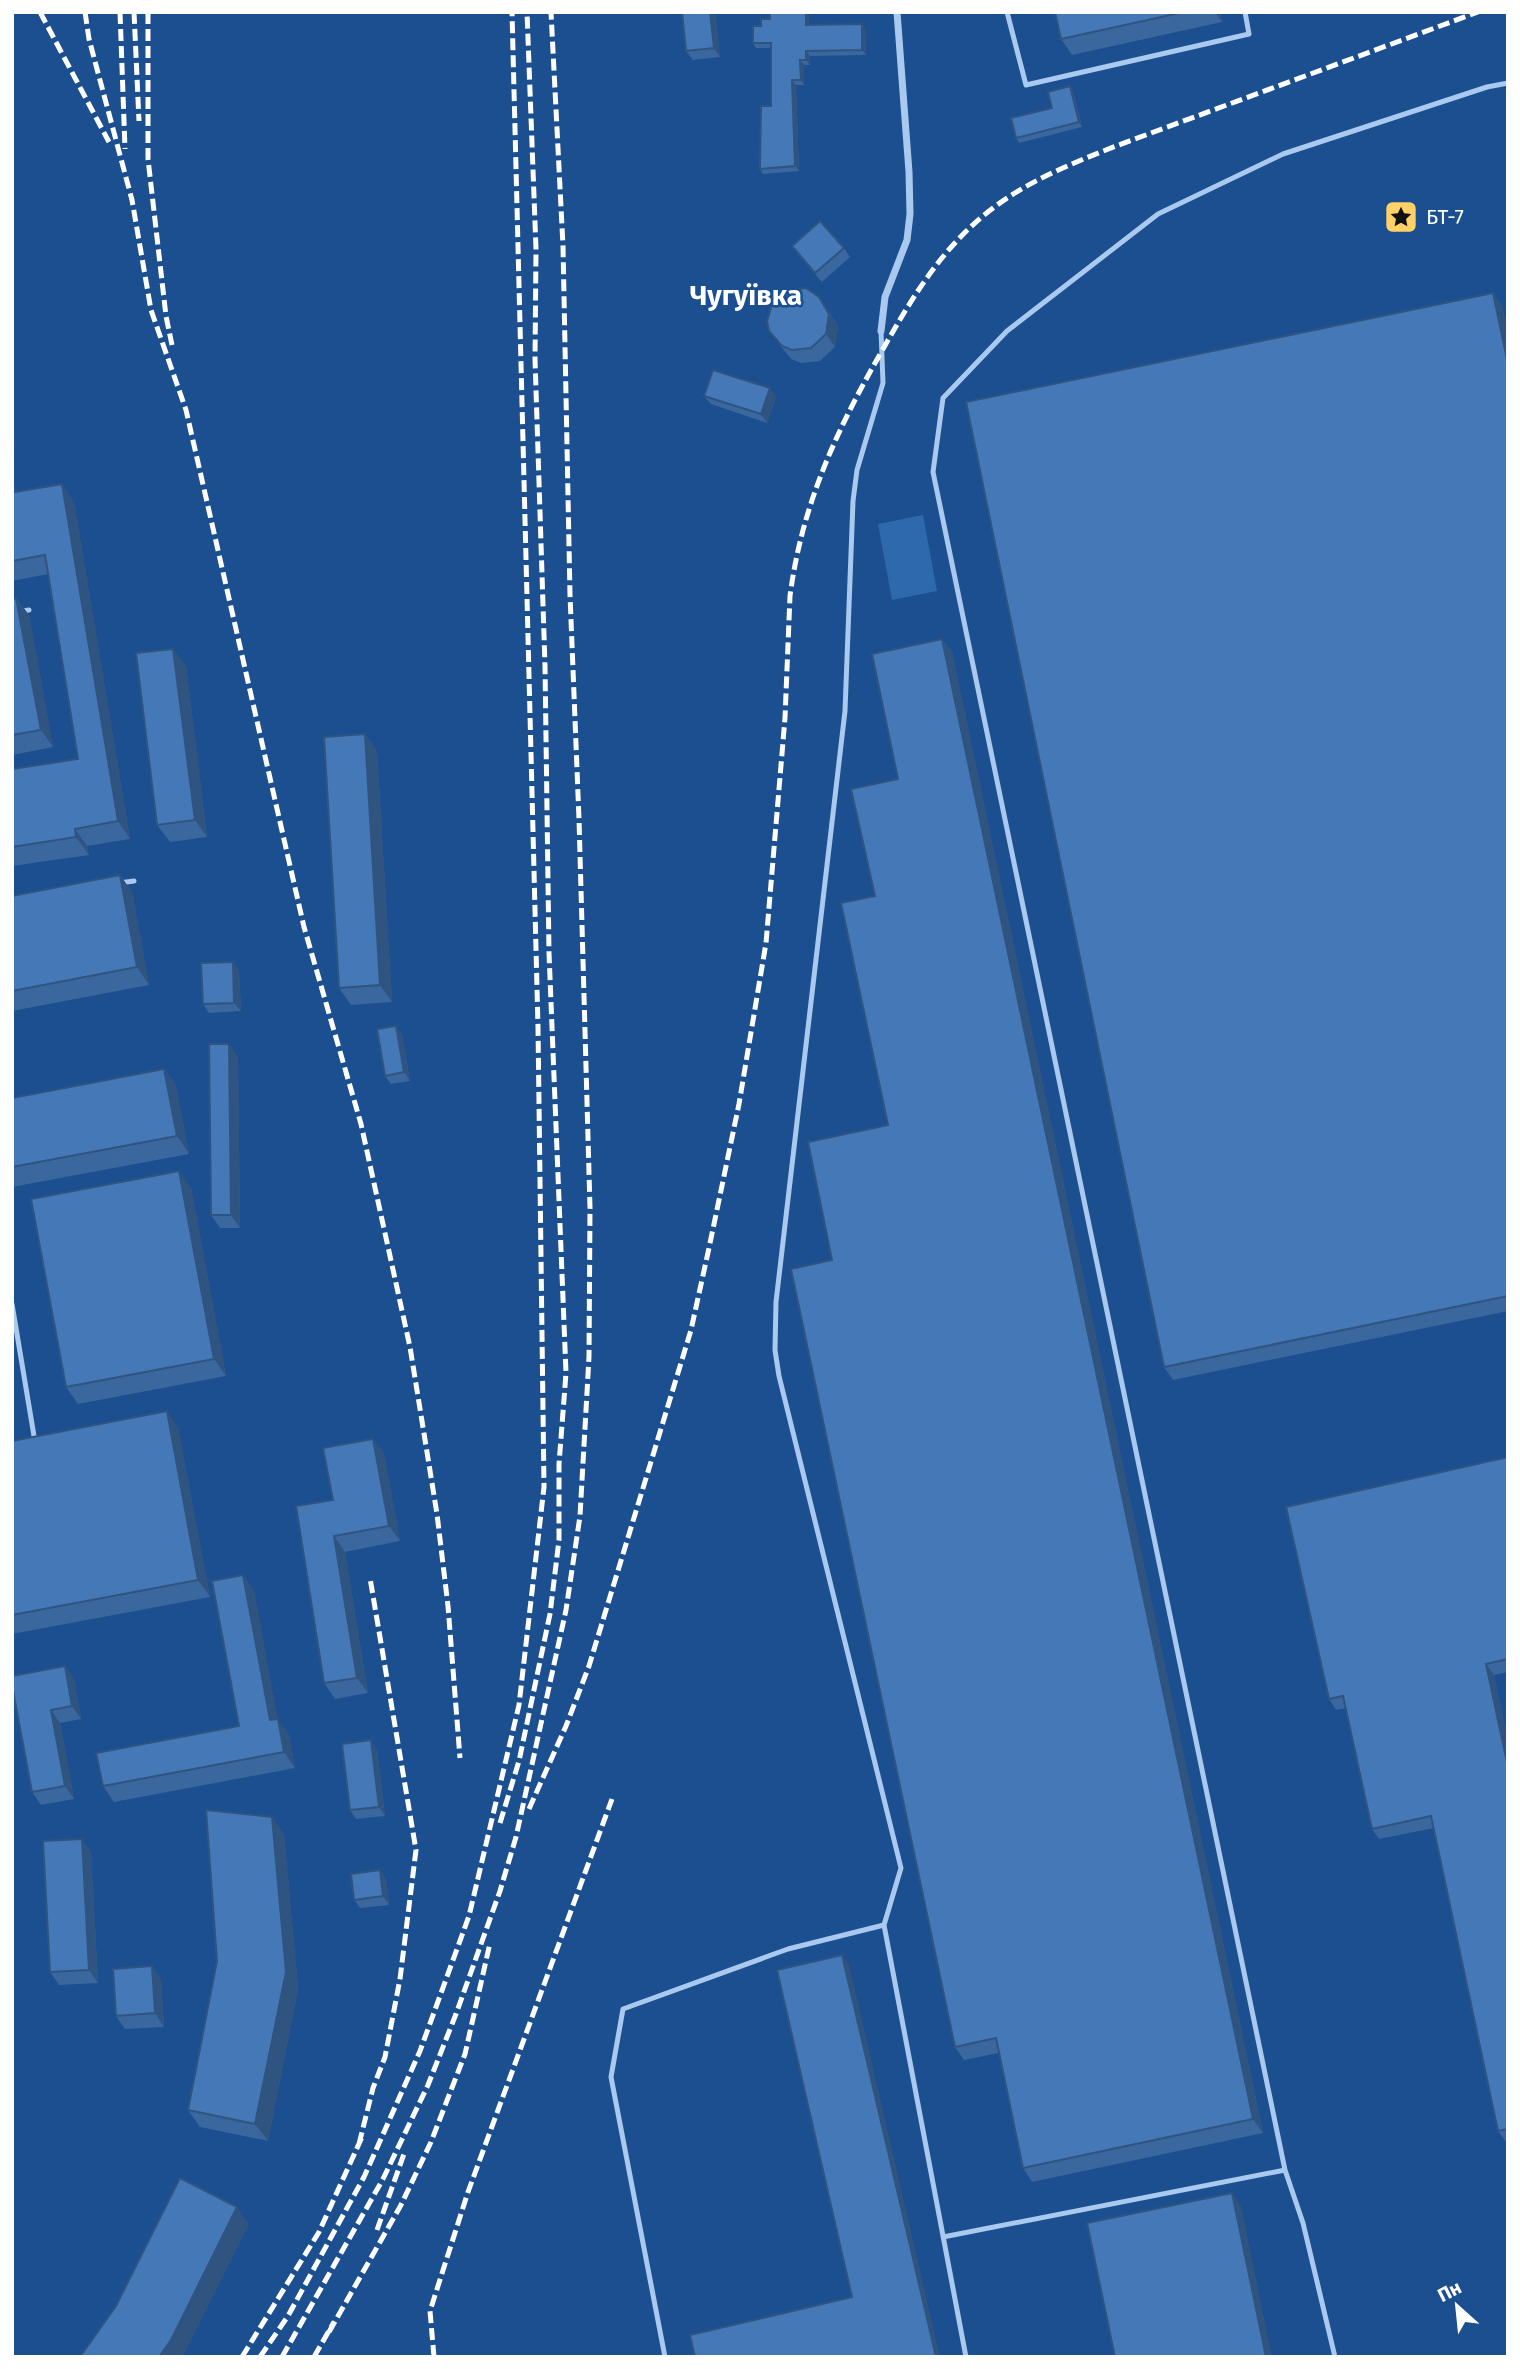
<svg xmlns="http://www.w3.org/2000/svg" width="1520" height="2369" font-family="'Fira Sans',sans-serif">
<style>
.pitch{fill:#2e69ad}
.lines{fill:none;stroke-linecap:round;stroke-linejoin:round}
.lane{stroke:#a9c9ee;stroke-width:5}
.street{stroke:#a9c9ee;stroke-width:7}
.rail{stroke:#fff;stroke-width:5;stroke-dasharray:12 5;stroke-linecap:butt}
.wall{fill:#3a679d}
.shaded-wall{fill:#305480}
.building{fill:#4478b7;stroke:#305480;stroke-width:2}
.labels{text-anchor:middle;stroke-width:5;stroke-linejoin:round;paint-order:stroke}
.poi-label{font-size:21px;fill:#fff;stroke:#1b4f8f;text-anchor:start}
.district-label{font-size:28px;font-weight:bold;fill:#fff;stroke:#1b4f8f}
</style>
<rect width="100%" height="100%" fill="#1b4f8f"/>
<!-- pitch -->
<path class="pitch" d="M923,515l14,76 -45,9 -14,-76z"/>
<g class="lines">
<!-- lane -->
<path class="lane" d="M1007,12l19,73 223,-51 -4,-22
M881,331l2,52 -26,87 -4,31 -8,210 -69,591 -1,48 4,26 122,492 -17,57 82,432
M12,613l17,-3
M119,883l15,-2
M12,1304l23,138
M943,2237l342,-67
M665,2357l-54,-280 12,-68 165,-60 96,-24
M1335,2357l-32,-134 -18,-53 -352,-1698 10,-74 64,-67 151,-117 125,-60 204,-67 21,-4"/>
<!-- street -->
<path class="street" d="M881,331l4,-34 22,-57 3,-26 -1,-42 -12,-160"/>
<!-- rail -->
<path class="rail" d="M40,12l69,130
M85,12l4,27 43,161 19,110 35,100 118,517 57,197 49,223 27,167 11,92 12,152
M120,12l5,137
M134,12l5,109
M148,12v147l18,157 6,29
M529,1809l37,-83 23,-60 102,-336 18,-82 30,-144 27,-161 19,-225 5,-122c12,-92 47,-167 93,-247 30,-53 60,-103 110,-141 37,-28 80,-45 123,-62l362,-134
M500,1823l19,-62 31,-147 9,-74v-76l7,-91 -17,-420 -4,-287 -10,-307 1,-110 -9,-237
M359,2144l14,-56 12,-31 15,-78 16,-129 -46,-272
M377,2230l28,-79
M329,2332l72,-127 30,-63 34,-88 25,-111
M242,2357l77,-125 43,-95
M260,2357l28,-41 76,-139 56,-126 49,-135 50,-211 25,-218 -6,-460 -26,-1015
M282,2357l101,-178 45,-94 28,-71 44,-123 16,-54 50,-227 14,-94 9,-159 1,-149 -11,-389 -9,-224 -7,-349 -12,-234
M314,2357l20,-35
M434,2357l-4,-46 38,-119 144,-393"/>
</g>
<!-- wall -->
<path class="wall" d="M682,12h33l5,45 -27,3 -7,-9z
M770,12h39v13l53,-1 3,5 1,26 -56,1v9h-6v20h-8l3,86 -36,3 -3,-5 11,-63v-58h-15l-3,-5 8,-17 9,-7z
M1055,12h165l2,10 -150,33 -11,-16z
M1073,91l9,36 -63,16 -3,-5z
M792,246l52,2 6,9 -28,25 -24,-27z
M1502,306l6,26v979l-335,69 -9,-13z
M828,310l10,17 -3,20 -15,14 -19,2 -10,-4 -22,-28z
M704,396l72,1 -9,26 -56,-19z
M12,488h3l3,4 56,10 56,337 -43,7 2,9 -77,11v-97l66,-10 -30,-185 -36,7z
M16,598l13,17 24,132 -41,8v-156z
M942,639l10,13 311,1481 -231,49 -9,-14 -24,-115 -35,7 -9,-13 -123,-787 56,-135 -13,-229 23,-117z
M186,666l21,171 -37,5 -13,-17z
M365,734l12,18 15,250 -41,3 -12,-17z
M120,875l12,17 17,93 -137,26v-115z
M239,970l2,41 -32,2 -6,-9z
M402,1035l8,46 -19,3 -6,-8z
M238,1057l2,171h-20l-9,-13z
M164,1069l12,17 13,68 -177,33v-89z
M191,1188l35,188 -148,28 -12,-17z
M178,1428l32,169 -198,37v-193z
M373,1439l11,15 16,87 -55,11 23,141 -33,6 -11,-16 9,-183z
M1508,1457v215l-14,3 14,67v399l-2,1 -8,-11 -64,-303 -55,11 -7,-10 -26,-121 -10,2 -7,-11z
M243,1575l11,16 23,128 12,16 6,33 -181,34 -11,-16 136,-60z
M65,1666l9,13 7,40 -21,4 14,76 -33,6 -9,-13 -20,-107z
M377,1749l8,67 -29,3 -6,-9z
M284,1834l14,155 -30,152 -68,-14 -12,-17z
M91,1852l7,131 -39,2 -9,-13z
M386,1879l3,26 -29,3 -6,-8z
M152,1966l9,14 3,47 -39,2 -9,-13z"/>
<!-- shaded-wall -->
<path class="shaded-wall" d="M710,12h5l5,45 -6,-9z
M806,12h3v18l-3,-5z
M1215,12h5l2,10z
M862,24l3,5 1,26 -4,-5z
M806,51l4,5v9l-4,-5z
M800,60l4,5v20l-3,-5z
M792,80l4,5 3,86 -4,-5z
M1070,86l3,5 9,36 -3,-5z
M1493,293l9,13 6,26v32z
M819,297l19,30 -3,20 -9,-13z
M770,388l6,9 -9,26 -6,-9z
M12,428l4,23 -4,-6z
M62,484l12,18 56,337 -12,-18z
M16,598l13,17 24,132 -12,-17z
M942,639l10,13 311,1481 -10,-14z
M173,649l13,17 21,171 -12,-17z
M365,734l12,18 15,250 -12,-17z
M75,829l12,17 2,9 -13,-18z
M120,875l12,17 17,93 -12,-18z
M233,962l6,8 2,41 -7,-8z
M396,1026l6,9 8,46 -6,-9z
M229,1044l9,13 2,171 -9,-13z
M164,1069l12,17 13,68 -12,-18z
M179,1171l12,17 35,188 -12,-17z
M167,1411l11,17 32,169 -12,-17z
M373,1439l11,15 16,87 -11,-15z
M334,1536l11,16 23,141 -11,-15z
M243,1575l11,16 27,145 -11,-16z
M1486,1664l8,11 14,67v25z
M65,1666l9,13 7,40 -9,-13z
M51,1710l9,13 14,76 -9,-13z
M278,1719l11,16 6,33 -11,-16z
M371,1740l6,9 8,67 -6,-9z
M272,1817l12,17 14,155 -30,152 -13,-17z
M82,1839l9,13 7,131 -9,-13z
M380,1870l6,9 3,26 -6,-9z
M842,1955l7,9 91,393h-4z
M152,1966l9,14 3,47 -9,-14z
M1232,2193l9,13 31,151h-6z
M237,2207l12,17 -66,133h-24z"/>
<!-- building -->
<path class="building" d="M682,12h28l4,36 -28,3z
M770,12h36v13l56,-1v26l-56,1v9h-6l1,20h-9l3,86 -35,3 1,-63h10v-63h-18v-17h8v-7h9z
M1055,12h129l-123,27z
M1070,86l9,36 -63,16 -5,-20 41,-10 -4,-16z
M820,221l24,27 -29,25 -23,-27z
M806,288l13,9 10,17 -3,20 -15,14 -19,2 -10,-4 -13,-15 -2,-10 6,-20 17,-11z
M1493,293l15,71v932l-344,71 -198,-965z
M713,370l57,18 -9,26 -57,-18z
M62,484l56,337 -43,8 1,8 -64,10v-78l66,-10 -33,-204 -33,6v-73h3v4z
M16,598l25,132 -29,5v-136z
M942,639l311,1480 -230,49 -27,-130 -41,9 -164,-778 41,-9 -24,-118 80,-17 -47,-222 34,-7 -24,-107 47,-10 -26,-125z
M173,649l22,171 -38,5 -21,-172z
M365,734l15,251 -41,3 -15,-251z
M120,875l17,92 -125,24v-95z
M233,962l1,41 -31,1 -2,-41z
M396,1026l8,46 -19,4 -8,-47z
M209,1044h20l2,171h-20z
M164,1069l13,67 -165,31v-69z
M179,1171l35,188 -148,28 -35,-188z
M167,1411l31,169 -186,35v-174z
M373,1439l16,87 -55,10 23,142 -33,5 -28,-177 37,-6 -10,-52z
M1508,1457v202l-22,5 22,103v362l-10,2 -67,-315 -59,13 -29,-133 -14,3 -43,-192z
M243,1575l27,145 8,-1 6,33 -181,34 -7,-33 143,-27 -27,-145z
M65,1666l7,40 -21,4 14,76 -33,6 -20,-107v-9z
M371,1740l8,67 -29,3 -8,-66z
M206,1810l66,7 14,155 -31,152 -67,-14 29,-149z
M82,1839l7,131 -39,2 -7,-131z
M380,1870l3,26 -29,4 -3,-26z
M842,1955l94,402h-241l-5,-22 162,-38 -75,-327z
M152,1966l3,47 -39,3 -3,-47z
M180,2178l57,29 -66,133 -12,17h-79l36,-51z
M1232,2193l34,164h-151l-28,-134z"/>
<!-- icons -->
<defs>
<symbol id="sight-square" viewBox="-11 -11 22 22"><rect x="-9" y="-9" width="18" height="18" rx="4" fill="#ffd166" stroke="#1b4f8f"/><path d="M0-6L1.8-2.2L6-1.7L2.9 1.2L3.7 5.4L0 3.3L-3.7 5.4L-2.9 1.2L-6-1.7L-1.8-2.2Z" fill="#111"/></symbol>
</defs>
<g fill-rule="evenodd">
<use href="#sight-square" x="1382" y="198" width="38" height="38"/>
</g>
<g class="labels">
<!-- poi labels -->
<g class="poi-label">
<text x="1426" y="224">БТ-7</text>
</g>
<!-- district labels -->
<g class="district-label">
<text x="746" y="305">Чугуївка</text>
</g>
</g>
<!-- border -->
<rect width="1520" height="2369" fill="none" stroke="#ffffff" stroke-width="28"/>
<!-- north arrow -->
<g transform="translate(1457 2306) rotate(333)" stroke="#1b4f8f" stroke-width="5" paint-order="stroke">
<path d="M0-5L12 26L0 18L-12 26Z" fill="#ffffff"/>
<text y="-10" font-size="19" font-weight="bold" text-anchor="middle" fill="#ffffff">Пн</text>
</g>
</svg>
